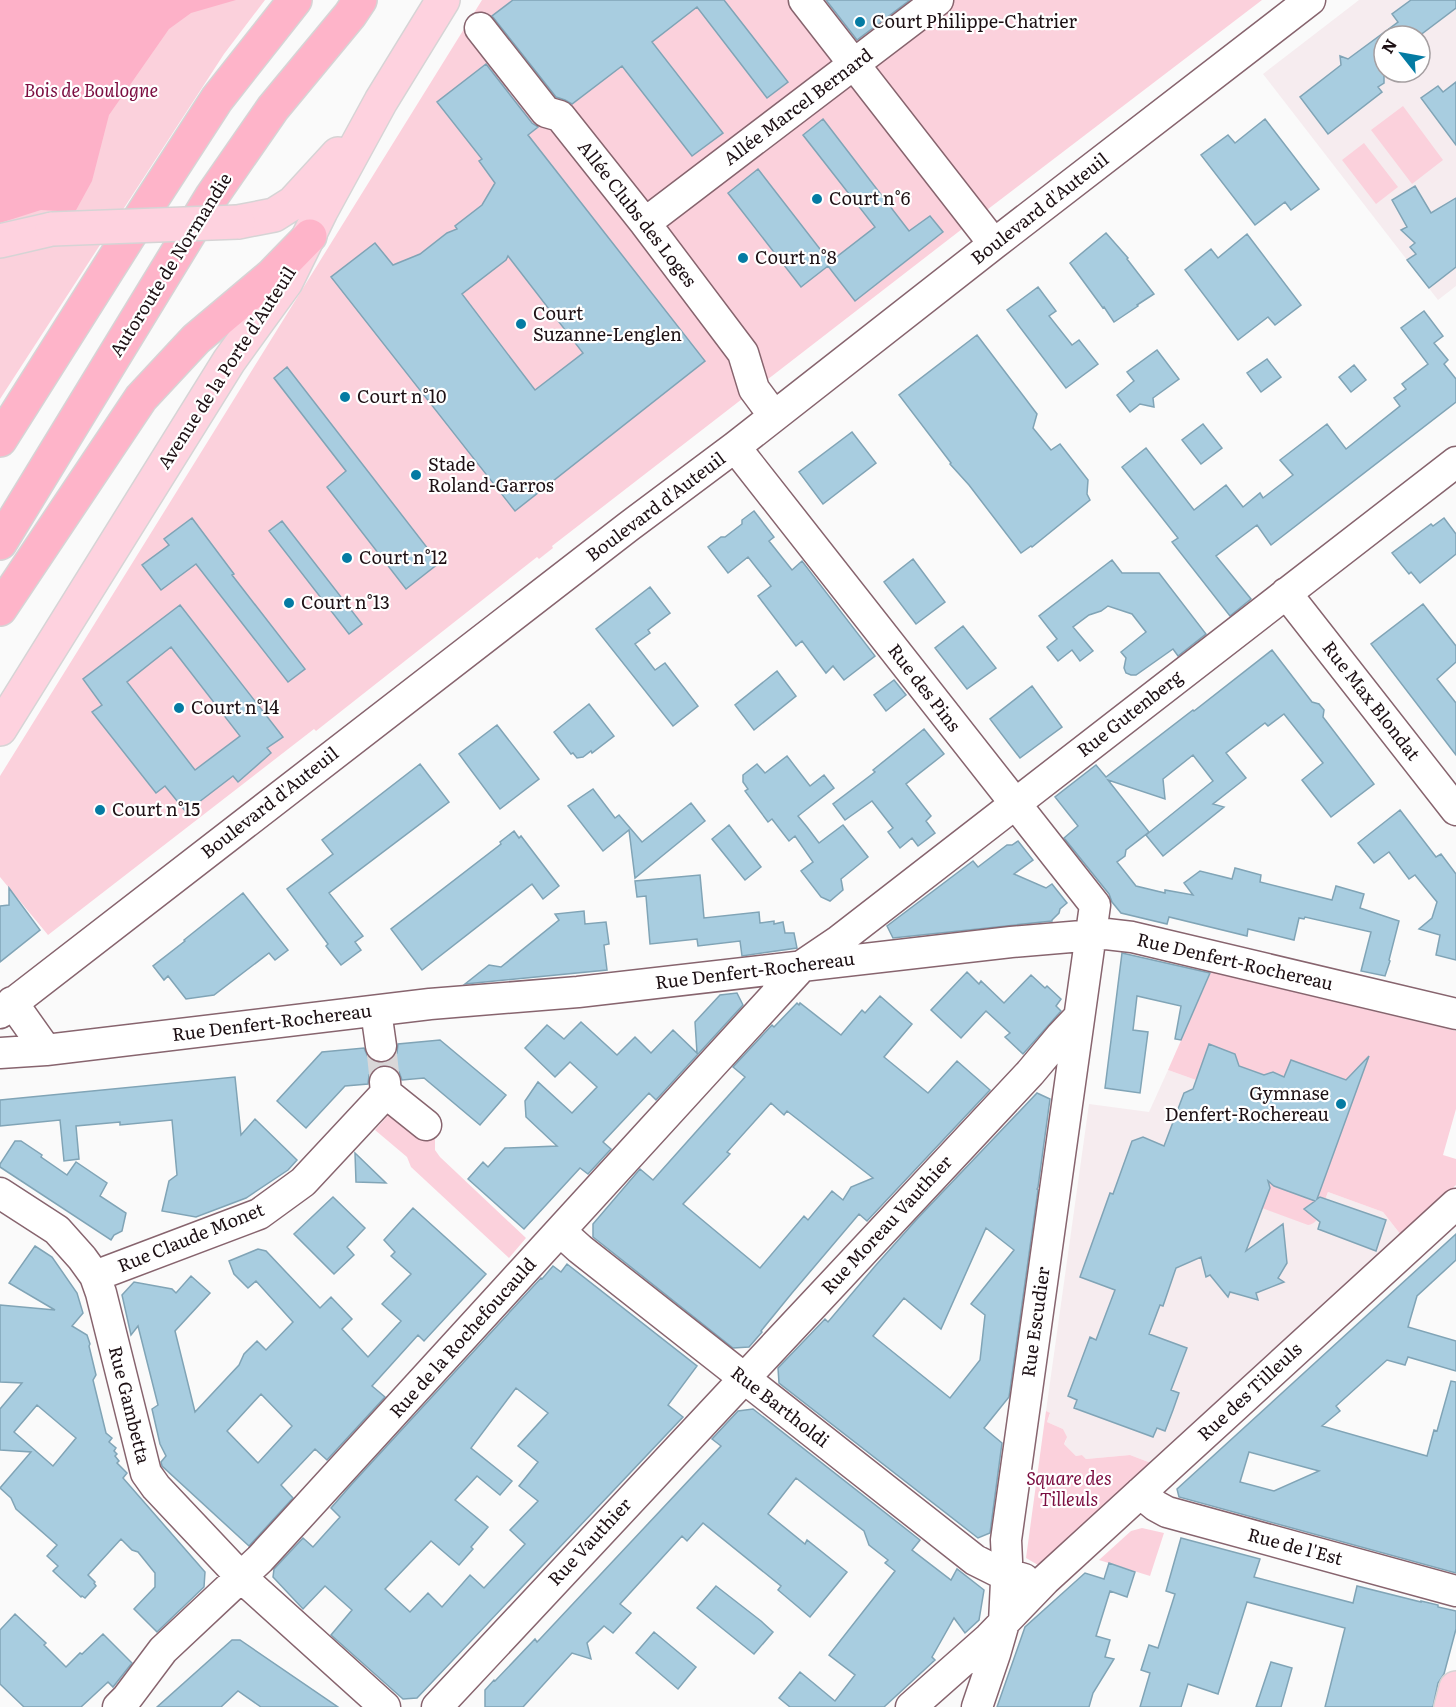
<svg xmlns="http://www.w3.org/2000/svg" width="1456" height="1707" font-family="Literata,serif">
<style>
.built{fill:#f6ecef;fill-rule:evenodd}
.green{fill:#fbd1dc}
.forest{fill:#fdb1c8}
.building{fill:#a8cde0;stroke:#80a4b6;stroke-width:1.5;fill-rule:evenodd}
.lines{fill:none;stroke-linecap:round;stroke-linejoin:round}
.minor-tunnel{stroke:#d9d7d8;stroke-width:30;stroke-dasharray:30 15;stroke-linecap:butt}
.minor-casing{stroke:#87646e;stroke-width:33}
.major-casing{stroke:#d6d4d5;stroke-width:36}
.highway-casing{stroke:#d6d4d5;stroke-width:36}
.minor{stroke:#fff;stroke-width:30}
.major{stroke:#fed2df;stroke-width:33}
.highway{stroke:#feb4c9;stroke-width:33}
.major-bridge-casing{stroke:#d6d4d5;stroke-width:36;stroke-linecap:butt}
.major-bridge{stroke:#fed2df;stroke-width:33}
.poi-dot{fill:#047ba3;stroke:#fff;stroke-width:2}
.labels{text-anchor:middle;stroke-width:4.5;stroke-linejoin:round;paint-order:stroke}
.poi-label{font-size:18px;fill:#1d1014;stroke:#fff;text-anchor:start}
.park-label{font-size:18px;font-style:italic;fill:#7b0d40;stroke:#fff}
.street-label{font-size:18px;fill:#1d1014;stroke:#fff}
</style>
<rect width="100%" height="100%" fill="#fafafa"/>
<!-- built -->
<path class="built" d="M1359,0h97v286l-18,14 -175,-226zM1384,36h36v36h-36z
M1168,1070l28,10 122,140 10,-28 55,20 18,23 -250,228 -21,-8 -44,4 -4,-4 -6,1 -12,-12 2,-3 -3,-12 -16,-7 3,-8 -4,-3 43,-307 60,8z"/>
<!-- green -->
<path class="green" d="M0,0h265l-41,54 -224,345z
M482,0h780l-287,219 -423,327 1,2 -14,11 -2,-2 -221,174 -2,-2 -266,206 -48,-58v-101z
M1403,106l40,54 -31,24 -41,-54z
M1364,143l34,44 -22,17 -34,-44z
M1211,972l245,59v78l-13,46 13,4v26l-55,50 -18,-23 -55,-20c-5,11 -6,31 -20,33l-46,-17 -66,-128 -28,-10z
M390,1113l33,23 12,3v11l5,7 86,81 -17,20 -98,-91 -4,-10 -32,-27z
M1046,1411l4,2 -3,9 16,7 4,8 -3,7 12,12 6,-1 4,4 44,-4 21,8 -113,102 -12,-7z
M1142,1528l22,5 -14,43 -51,-16 32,-29z"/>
<!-- forest -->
<path class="forest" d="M0,0h236l-45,13 -22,16 -60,86 -17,66 -17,31 -34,-2 -41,13z"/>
<!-- building -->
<path class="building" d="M513,0h211l64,82 -21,16 -70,-91 -45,35 71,91 -31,23 -70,-90 -50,38 -7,-4 -9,-3 -64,-81z
M826,0h84l-53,40z
M1411,0h45v8l-37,28h-35v47l-6,4 4,5 -54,42 -28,-37 41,-32 -1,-9 8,3 50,-37 -6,-8z
M486,64l46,59 6,4 -10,8 177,226 -190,150 -184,-234 44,-34 18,22 27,-11 27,-21 10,-4 -2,-3 27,-21 13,-22 -16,-22 3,-2 -45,-57zM508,256l75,97 -48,37 -73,-96 44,-34z
M1456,82v63l-35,-47 17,-12 5,6z
M823,119l86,112 21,-15 13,16 -88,69 -27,-35 -27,21 -73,-94 30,-24 72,93 45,-35 -72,-92z
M1265,119l54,70 -28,21 -6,-8 -30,23 -54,-70 27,-20 7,8z
M1415,186l16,27 25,-15v69l-27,21 -22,-28 9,-6 -6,-7 5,-4 -14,-13 6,-3 -15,-27z
M1106,233l22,25 -1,1 27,35 -17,11 1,1 -24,16 -10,-15 -1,1 -33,-45z
M1247,234l54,71 -26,20 -7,-8 -30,23 -53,-70 26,-21 7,9z
M1038,287l18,24 -7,5 23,29 7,-5 19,24 -32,24 -59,-78z
M1424,311l19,25 -9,7 14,17 -4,4 12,15v23l-185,143 -14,-20 -41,31 35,43 -21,17 -58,-74 6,-4 -56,-71 24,-19 48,62 32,-25 17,22 17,-14 3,5 30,-23 -13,-15 47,-36 19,25 54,-43 -6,-8 12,-9 -4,-5 26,-20 -27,-36z
M977,335l60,79 -4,14 18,22 9,-6 28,36 -1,14 3,6 -58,47 -1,-1 -10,7 -52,-68 -19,-21 1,-1 -52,-68z
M1157,350l22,29 -26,19 1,9 -14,-3 -10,8 -13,-17 17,-14 -7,-9z
M1267,359l14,18 -20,15 -14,-19z
M1354,365l12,15 -15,12 -12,-15z
M287,367l152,196 -33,26 -79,-102 19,-16 -72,-93z
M1203,424l19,24 -21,16 -19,-24z
M852,432l24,31 -53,41 -24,-32z
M754,511l20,26 -5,4 23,29 10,-9 73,95 -31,24 -11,-14 -7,7 -24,-32 -6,5 -38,-50 13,-10 -23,-29 -20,16 -20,-26 13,-10h4l17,-13v-4z
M192,518l42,56 -2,1 73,94 -17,13 -92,-118 -35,26 -19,-25 27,-20 -5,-6z
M1444,518l12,16v20l-36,29 -9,-11 -2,2 -17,-21 39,-29 2,2z
M282,521l80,103 -13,10 -80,-103z
M913,559l32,43 -29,22 -32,-42z
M1112,560l10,13h37l47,61 -28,22 -5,-7 -37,26h-5l-5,-2 -2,-5 2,-10 -5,-6 25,-20 -14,-18 -24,-8 -7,5 -12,4 -16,12 20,24 -13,10 -8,-11 -14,11 -11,-14 10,-8 -18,-23z
M650,587l20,26 -22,17 2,3 -15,11 20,26 10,-7 33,43 -25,20 -77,-97z
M1423,604l33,42v16l-19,17 19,24v52l-85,-111z
M180,605l103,132 -16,11 4,5 -33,29 -5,-6 -47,36 -21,-26 -9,7 -64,-81 10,-7 -19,-26zM171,647l69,89 -45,34 -68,-88z
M963,626l33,42 -29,21 -32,-41z
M1272,650l40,52 7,2 5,6 -1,7 51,67 -43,33 -29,-37 21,-17 -39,-49 -16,12 -3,-3 -39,30 20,25 -33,26 11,3 -61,49 -17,-21 67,-54 -20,-26 -30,24 2,20 -57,-19 41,52 -23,18 -1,6 -8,6 19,24 29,7v-3l28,5 -9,-12 16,-12 32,8 3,-11 26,7 -1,7 72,18 4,-14 28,8 -4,14 39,13 -10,39 1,1 -5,15 -24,-5 10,-39 -66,-15 -1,2 -5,-1 -5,22 -46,-11 -1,7 -78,-19 -2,7 -46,-11 -9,-11 -3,-8 -45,-56 14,-12 -23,-29 41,-32 10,12 87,-67 1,1z
M777,671l19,25 -42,34 -19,-25z
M894,680l12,15 -20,16 -12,-16z
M1032,686l30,41 -42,31 -30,-39z
M589,704l25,32 -22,17 -1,-2 -8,6 -6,1 -4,-5 -2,1 -17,-22z
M497,725l42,54 -39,30 -41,-55z
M924,729l20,25 -38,30 25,32 -5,5 9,12 -17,13 -6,-8 -12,10 -12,-16 5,-4 -21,-27 -27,19 -12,-16 42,-32 -2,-2z
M787,756l23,30 14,-11 10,13 -36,28 9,11 12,16 24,-18 25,32 -27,22 2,11 -13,11 -9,-4 -20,-26 12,-9 -18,-26 -6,5 -17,-22 -4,3 -23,-31 3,-2 -5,-7v-7l14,-11 8,9z
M420,764l29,38 -120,91 34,43 -8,6 6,8 -20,15 -15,-19 2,-2 -41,-55 46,-35 -11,-14z
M593,789l22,29 4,-3 23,27 49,-39 14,18 -70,57 -6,-48 -26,21 -35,-45z
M1400,810l36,47 5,-3 15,20v86l-20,-5 4,-20 -21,-6 13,-11 5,-16 -22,-27 -6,4 -20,-27 -15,11 -16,-20z
M729,825l32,42 -16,13 -33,-41z
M514,831l5,7 2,-2 38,50 -16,13 -11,-15 -110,86 -31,-41 110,-85 -1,-2z
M1018,841l15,19 -19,14 32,14 6,-4 15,19 -7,6 -1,4 -7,7v1l-159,17 -6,-12 86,-65 5,6 29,-22h5z
M700,875l4,43 55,-6 1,11 14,-2v3l9,-2 2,11h9l3,15 -55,8 -2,-15 -42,5 -1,-7 -47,5 -4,-48 -9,1 -2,-16z
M9,888l31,42 -40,32v-56l9,-1z
M243,893l45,57 -13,10 -6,-7 -55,42 -28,4 -18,-23 -4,4 -11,-14 32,-25 -1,-1z
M584,911l1,13 21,-2 3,22 -5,1 3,25 -142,14 24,-19 12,2 58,-47 -4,-6z
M1122,953l88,20 -29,67 -6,-1 6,-33 -44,-10 -4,34 15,2 -8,61 -35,-5z
M967,972l12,12 2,-3 23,22 27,-28 14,13 2,-2 14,13 -5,7 5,5 -38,43 -18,-17 5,-4 -24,-22 -25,27 -30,-28z
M737,993l6,12 -87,95 -7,-7 -46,49 8,7 -23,25 -8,-6 -56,61 -56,-50 15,-17 5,5 17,-19 52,-2 -31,-29 -1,-16 13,-19 34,31 25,-26 -27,-25 -15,15 -30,-29 22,-23 17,14 17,-17 36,33 18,-18 16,16 22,-23 24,23 -2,-31 25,-27z
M880,996l32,28 -28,33 44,36 29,-32 33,29 -123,131 -8,-7 -67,79 -31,38 1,1 -13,15 -16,1 -140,-111v-13l47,-55 13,11 92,-103 -12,-10 39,-42 2,2 23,-24 2,2 1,-2 41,32 21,-25 3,3zM771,1103l13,12 3,-4 86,67 -22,9 -8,13 -11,-9 -24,29 -4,-4 -44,52 -77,-64 47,-50 -3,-2z
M440,1040l66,55 -26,30 -56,-47 -22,2 -3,-8 -6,-5 -9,-2 -9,3 -6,7 -1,9 -23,2 -39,42 -29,-27 45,-49 42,-4 4,9 6,5 9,1 9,-4 5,-6 1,-9z
M1209,1044l26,10 4,12 25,9 9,-3 11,5 7,-17 55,20 23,-24 -52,143 3,-2 66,23 -10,31 -58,-22 2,-7 -16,-13 11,-8 -41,-15 -6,-5 2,7 -24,63 37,-27 4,39 -9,15 6,4 -28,11 2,7 -28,-8 -2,5 -18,-22 -4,2 -5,-20 -25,11 -13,38 -3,-1 -11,29 38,14 -16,42 8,3 -6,17 -8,21 -8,-3 -4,9 -79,-29 3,-8 -9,-4 22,-59 6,3 19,-50 -35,-13 30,-84 3,1 19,-53 11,-4 21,9 20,-53 9,-4z
M235,1077l6,58 14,-16 42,41 -9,10 -42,28 -50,19 -34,-6 7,-30 8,-6 -5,-55 -52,5v-3l-44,4 3,33 -15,2 -4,-41 -60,6v-26z
M1037,1093l13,6 -12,88 -1,2 1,1 -29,207 -25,31 18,15 -12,90 -12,5 -199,-155 -1,-15 47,-49 3,3 48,-57 41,-46zM986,1228l28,22 -43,54 14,11 -5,45 -30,38 -77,-62 31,-38 37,31z
M15,1141h6l21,14 -1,2 26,18 9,-13 31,21 -7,13 26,17 -4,18 -8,4 -3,5 -111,-73v-3z
M355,1153l31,30 -30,-1z
M333,1197l32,31 -18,19 7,8 -20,19 -40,-40z
M413,1208l73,66 -62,67 -6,-6 -46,51 13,11 -58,63 -12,-11 -34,36 12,13 -44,48 -87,-80 -1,-4 5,-6 -6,-12 -8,-35 6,-4 -20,-79 -7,9 -9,-40 12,-13 38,7 4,4 15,-17 19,17 -35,38 20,81 44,-47 5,-11 13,-13 9,9 27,-28 -37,-41 -8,7 -14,-14 -5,-13 29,-12 8,2 54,57 11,-11 21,22 -10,10 26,28 33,-36 -19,-17 29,-30 -20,-18 4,-4 -11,-12zM261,1394l31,32 -34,37 -31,-32z
M1456,1234v26l-39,36 -9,31 48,14v30l-48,-14 -3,8 -18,-5 -51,46 4,5 -18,15 105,30 7,-26 3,1 14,-50 5,1v191l-277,-76 -2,-8zM1249,1452l70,19 -45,20 -34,-9z
M35,1246l17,11 25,36 6,20 -11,13 15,9 3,9 -1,2 7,29 -3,5 13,53 6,5 -3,4 7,6 -2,3 3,3 -2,2 4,5 -2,2 10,10 -4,5 82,94 -1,15 -47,45 -23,-23 21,-22v-14l-17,-21 -6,-2 -11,-11 -33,36 7,7 -1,1 2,3 -11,12 -3,-2 -1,1 -28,-26 5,-5 -11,-10 10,-11 -41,-36 -5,-11 -11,-10 31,-36 -31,-2v-41l22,-26 -22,-1v-77l55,5 -46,-27zM37,1405l39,33 -23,28 -39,-34z
M567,1264l130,102 -29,39 15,12 -266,281 -14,1 -72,-64 21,-25 -27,-24 -22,23 -30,-32 1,-8 29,-31 10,9 27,-30 -9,-9 20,-23 190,-207 1,1 11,-13 8,6zM516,1388l32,25 -30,33 20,16 -19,24 19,15 -28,29 15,14 -41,44 -14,-13 -28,32 -14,-14 -18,19 -25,-23 46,-48 28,24 14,-16 -2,-2 17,-20 -33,-27 22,-24 23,19 12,-14 -41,-33z
M753,1409l167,131 -8,10 39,30 6,-11 27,21 -5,30 -14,13 -11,-15 -22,39 3,3 -51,47h-94l-11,-9 21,-26 35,29 20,-26 -26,-20 66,-84 -10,-8 3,-3 -19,-15 -5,-14 -68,-53 -28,36 37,30 2,-4 40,32 -37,45 -32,-27 3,-4 -78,-63 -16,18 -5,-5 -62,68 11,9 -18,20 -9,-7 -17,17 4,16 -19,-6 -49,54h-38v-17l9,-10 1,1 40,-42 2,3 3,-3 181,-193 -9,-7 26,-28z
M1181,1538l79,21 -6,18 99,26 4,-17 64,16v-1l17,4v2l18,4v18l-12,45 -6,9 -5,24h-108l20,-79 -98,-26 -29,92 -30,-10 -7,23h-41l10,-34 -9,-3 8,-25 9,3 17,-54 -9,-3z
M1109,1563l26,9 -8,25 -17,-6 -14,45 14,4 -5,17 9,2 -21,34 -4,14h-92l28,-80 60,-54 19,6z
M716,1586l45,35 12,11 -19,22 -57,-46z
M15,1614l31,29 -2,2 22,22 14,-14 2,1 21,-20 29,29 -19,24 -5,-5 -27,25h-57l-24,-23v-54z
M654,1632l42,35 -18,22 -42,-36z
M232,1640h8l98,67h-77l-23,-16 -17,16h-64z
M1271,1662l21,6 -11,39h-25z"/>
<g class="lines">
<!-- minor-tunnel -->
<path class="minor-tunnel" d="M381,1046l4,36"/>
<defs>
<path id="minor" d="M804,0l190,244
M480,28l66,84 14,4 85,107 98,130 11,36 20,27
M657,214l281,-214
M735,447l360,458 -89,635 1,21 -3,62 -9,31 -18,53
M1286,593l170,217
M12,1002l34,48
M376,1011l5,35
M0,1013l628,-486 107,-80 259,-203 316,-244
M0,1053l46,-3 384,-46 148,-12 433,-50 95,-8 26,3 324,77
M385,1082l1,11 40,32
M0,1193l57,37 25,28 13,18 6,17 45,180 10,14 85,90 144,130
M560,1231l20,18 395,311 22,11 27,8
M95,1276l164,-62 44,-32 83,-89
M1140,1493l16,13 11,6 289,79
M118,1707l9,-9 36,-48 97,-91 543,-594 34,-23 619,-480
M437,1707l593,-634 31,-37 17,-18
M911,1707l78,-69 56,-58 411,-376"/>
<path id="major" d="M238,222l36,-7 19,-12 45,-49
M0,241l52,-12
M0,729l229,-368 57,-79 35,-71 60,-110 62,-101
M1451,1707l5,-19"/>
<path id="highway" d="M0,440l149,-236 68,-105 78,-99
M0,543l212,-347 61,-88 77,-93 10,-15
M0,609l141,-211 55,-59 76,-64 38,-39"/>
</defs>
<!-- minor casing -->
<use href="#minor" class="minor-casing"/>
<!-- major casing -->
<use href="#major" class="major-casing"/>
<!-- highway casing -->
<use href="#highway" class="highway-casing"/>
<!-- minor -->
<use href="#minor" class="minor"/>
<!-- major -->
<use href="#major" class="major"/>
<!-- highway -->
<use href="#highway" class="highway"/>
<defs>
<path id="major-bridge" d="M52,229l186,-7"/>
</defs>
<!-- major-bridge casing -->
<use href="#major-bridge" class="major-bridge-casing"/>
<!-- major-bridge -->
<use href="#major-bridge" class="major-bridge"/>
</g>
<!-- markers -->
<g class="poi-dot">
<circle cx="860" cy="22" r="6"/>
<circle cx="817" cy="199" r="6"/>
<circle cx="743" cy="258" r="6"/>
<circle cx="521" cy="324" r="6"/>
<circle cx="345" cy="397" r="6"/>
<circle cx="416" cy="475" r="6"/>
<circle cx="347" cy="558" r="6"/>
<circle cx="289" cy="603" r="6"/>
<circle cx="179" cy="708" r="6"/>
<circle cx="100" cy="810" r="6"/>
<circle cx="1341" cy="1104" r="6"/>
</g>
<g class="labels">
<!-- poi labels -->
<g class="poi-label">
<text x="872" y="28">Court Philippe-Chatrier</text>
<text x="829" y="205">Court n°6</text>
<text x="755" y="264">Court n°8</text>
<text x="533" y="320">Court<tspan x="533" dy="21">Suzanne-Lenglen</tspan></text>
<text x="357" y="403">Court n°10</text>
<text x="428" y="471">Stade<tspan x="428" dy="21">Roland-Garros</tspan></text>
<text x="359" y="564">Court n°12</text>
<text x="301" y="609">Court n°13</text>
<text x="191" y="714">Court n°14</text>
<text x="112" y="816">Court n°15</text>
<text x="1329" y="1100" text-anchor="end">Gymnase<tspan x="1329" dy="21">Denfert-Rochereau</tspan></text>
</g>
<!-- park labels -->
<g class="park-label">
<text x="91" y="97">Bois de Boulogne</text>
<text x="1069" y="1485">Square des<tspan x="1069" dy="21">Tilleuls</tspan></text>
</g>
<!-- street labels -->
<g class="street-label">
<text transform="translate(798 107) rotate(-37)" y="6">Allée Marcel Bernard</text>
<text transform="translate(1040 209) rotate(-38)" y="6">Boulevard d'Auteuil</text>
<text transform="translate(637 214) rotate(52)" y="6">Allée Clubs des Loges</text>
<text transform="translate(171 265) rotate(-58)" y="6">Autoroute de Normandie</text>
<text transform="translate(227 368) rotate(-57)" y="6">Avenue de la Porte d'Auteuil</text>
<text transform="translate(656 507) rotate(-37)" y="6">Boulevard d'Auteuil</text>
<text transform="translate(924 688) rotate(52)" y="6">Rue des Pins</text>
<text transform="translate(1371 701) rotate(52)" y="6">Rue Max Blondat</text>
<text transform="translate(1130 714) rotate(-38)" y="6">Rue Gutenberg</text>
<text transform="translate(270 803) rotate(-38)" y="6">Boulevard d'Auteuil</text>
<text transform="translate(1235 962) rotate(13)" y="6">Rue Denfert-Rochereau</text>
<text transform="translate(755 971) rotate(-7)" y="6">Rue Denfert-Rochereau</text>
<text transform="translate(272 1023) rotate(-7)" y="6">Rue Denfert-Rochereau</text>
<text transform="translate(887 1225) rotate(-47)" y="6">Rue Moreau Vauthier</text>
<text transform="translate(191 1238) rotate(-22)" y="6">Rue Claude Monet</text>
<text transform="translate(1036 1322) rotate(-82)" y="6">Rue Escudier</text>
<text transform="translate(463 1338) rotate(-48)" y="6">Rue de la Rochefoucauld</text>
<text transform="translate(1250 1392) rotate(-43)" y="6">Rue des Tilleuls</text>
<text transform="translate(129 1405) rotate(76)" y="6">Rue Gambetta</text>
<text transform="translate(780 1407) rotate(38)" y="6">Rue Bartholdi</text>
<text transform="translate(590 1542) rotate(-47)" y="6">Rue Vauthier</text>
<text transform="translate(1295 1547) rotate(15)" y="6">Rue de l'Est</text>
</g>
</g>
<!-- north arrow -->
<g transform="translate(1402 54) rotate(301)"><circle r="28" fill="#ffffff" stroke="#a59fa1" stroke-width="1.5"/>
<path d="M0-4.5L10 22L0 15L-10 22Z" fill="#047ba3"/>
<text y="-9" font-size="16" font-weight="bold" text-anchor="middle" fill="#1d1014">N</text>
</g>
</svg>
